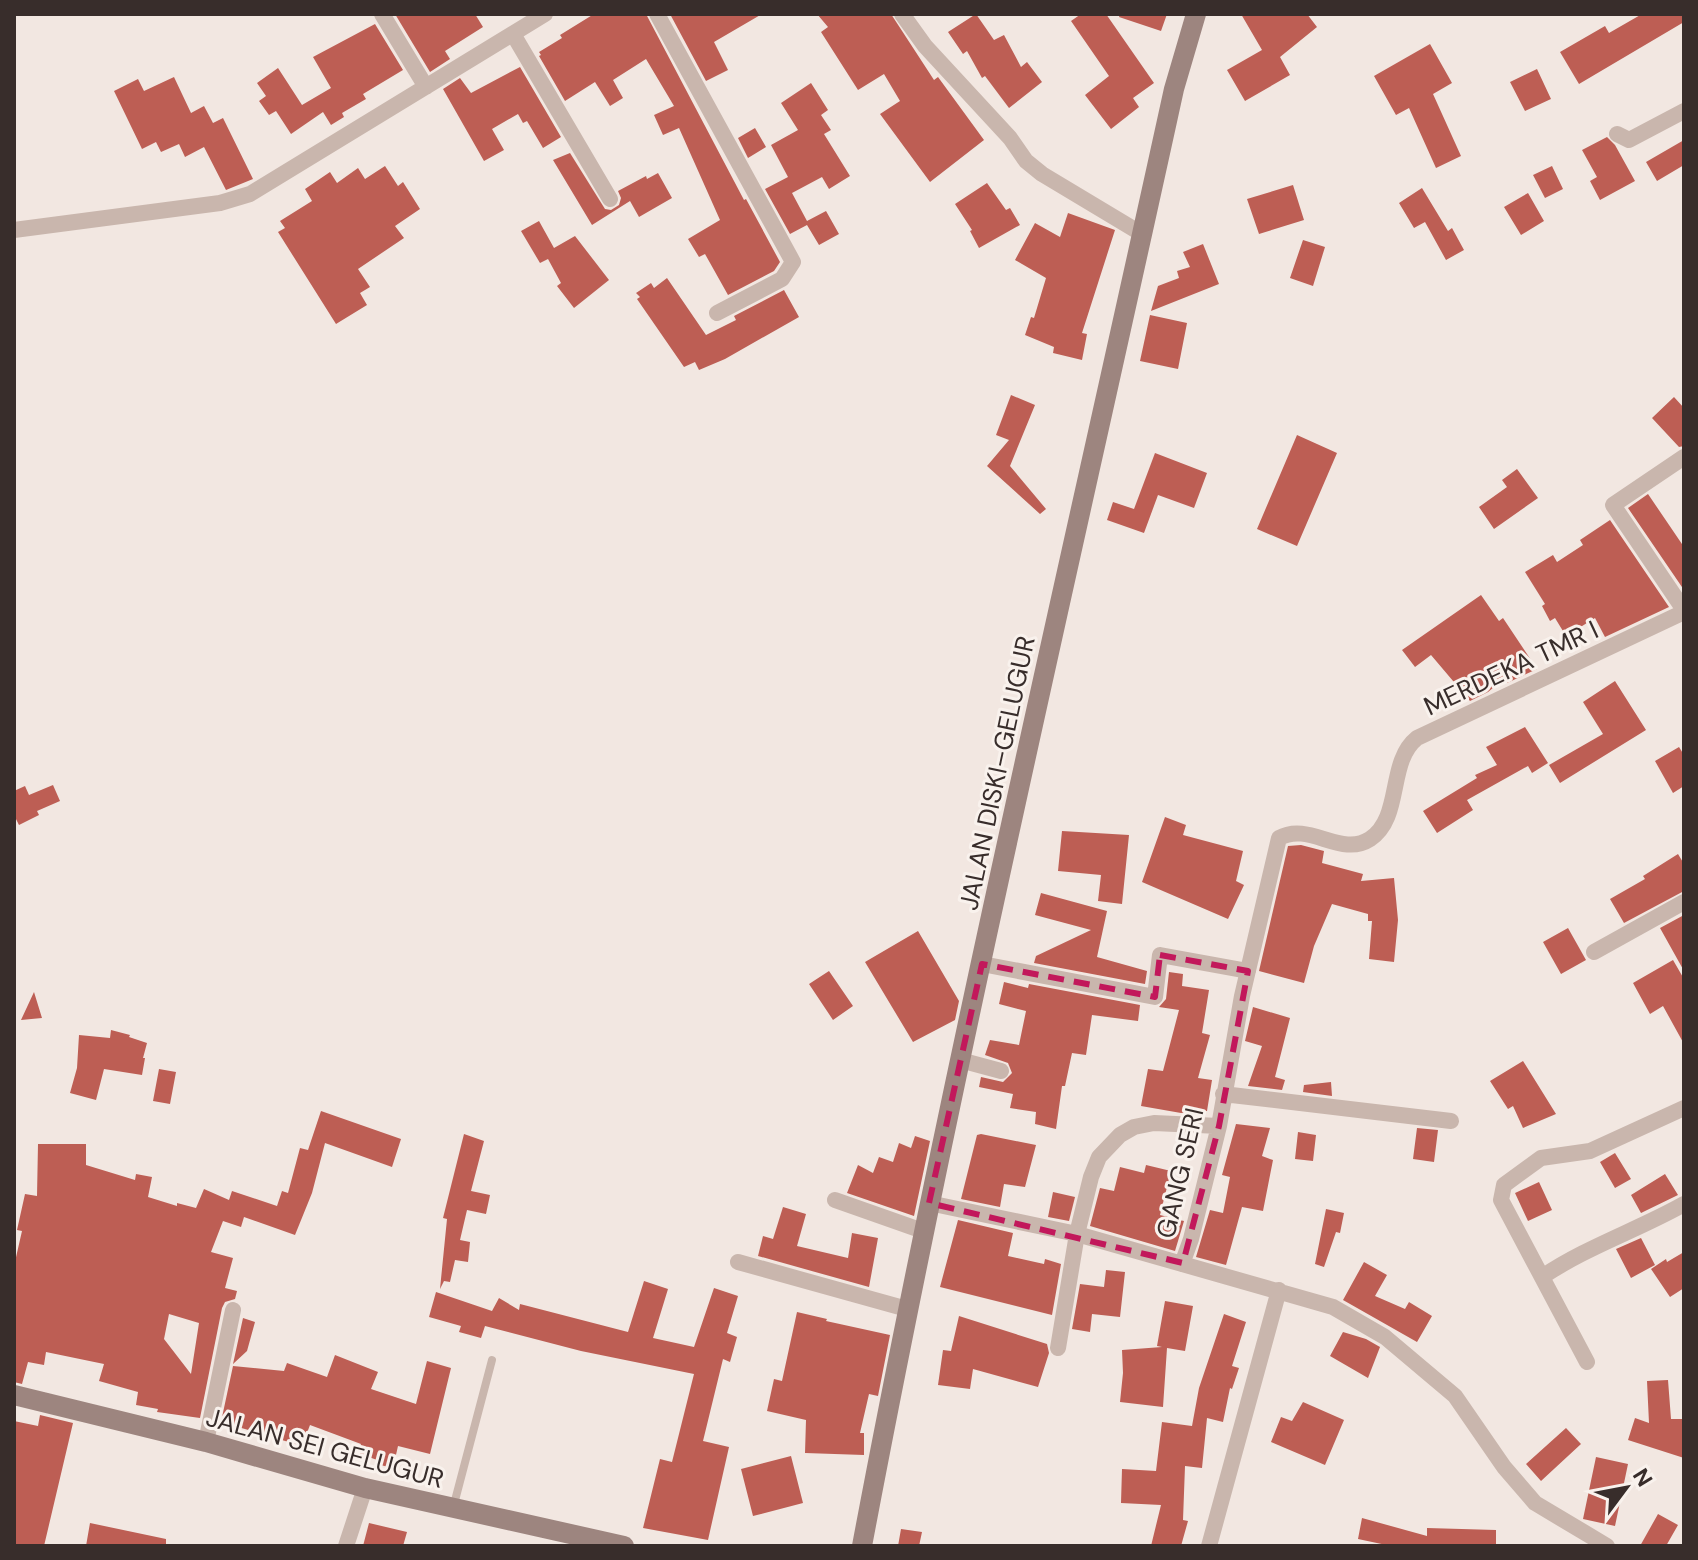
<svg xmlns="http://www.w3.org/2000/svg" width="1698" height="1560" font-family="'DM Sans',sans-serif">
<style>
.building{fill:#bd5e54;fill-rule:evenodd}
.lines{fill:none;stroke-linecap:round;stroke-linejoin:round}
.service{stroke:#c9b6ad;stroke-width:8}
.minor{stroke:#c9b6ad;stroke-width:16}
.secondary{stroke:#9d857f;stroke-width:20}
.marked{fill:none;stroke:#c2185b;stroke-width:6;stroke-dasharray:16 10;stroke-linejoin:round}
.labels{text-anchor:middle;stroke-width:6;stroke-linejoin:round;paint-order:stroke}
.street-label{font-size:26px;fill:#382d2b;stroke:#f9f2ed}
</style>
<rect width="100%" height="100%" fill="#f2e7e1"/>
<!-- building -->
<path class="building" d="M395,14h80l8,13 -38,24 5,8 -20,13z
M594,14h52l98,186 2,-1 34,63 -6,9 -46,24 -23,-41 -6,3 -11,-18 32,-19 -41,-92 -16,7 -9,-20 20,-9 -28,-47 -33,21 10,18 -13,8 -15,-24 -30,19 -26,-45 2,-1 -2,-3 23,-14 -2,-3z
M670,14h92l-48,28 14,28 -22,11z
M817,14h74l43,66 4,-3 46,63 -54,42 -50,-68 20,-13 -16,-27 -26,16 -37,-58 7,-5z
M976,14l18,26 10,-5 17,32 6,-5 15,20 -33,26 -24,-32 -3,2 -15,-27 -4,3 -15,-22z
M1081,14h25l48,69 -21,15 6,9 -28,22 -26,-34 24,-19 -38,-55z
M1120,14h47l-6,17 -42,-14z
M1241,14h66l10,13 -37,30 10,18 -45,26 -18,-31 35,-20z
M1642,14h42v8l-105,62 -19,-32 45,-26 4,7z
M375,24l28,46 -40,24 3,5 -24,14 2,4 -13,8 -8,-13 -32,22 -15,-23 -7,4 -10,-14 7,-5 -9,-13 21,-15 24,37 29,-17 -18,-31z
M1430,44l22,39 -19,11 28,62 -25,12 -27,-60 -13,7 -22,-39z
M520,67l41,70 -18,11 -16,-27 -4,2 -5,-9 -26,15 12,21 -20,11 -41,-72 17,-11 11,15z
M1537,69l14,30 -26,12 -15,-29z
M174,77l17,36 13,-7 9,17 10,-5 30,61 -27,11 -22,-43 -19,10 -6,-13 -18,8 -5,-10 -14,7 -28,-58 24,-12 6,12z
M811,83l17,27 -7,5 10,15 -7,4 26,42 -21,13 -7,-12 -30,16 15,28 19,-10 13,23 -20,11 -12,-20 -17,9 -25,-45 23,-12 -17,-32 27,-15 -17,-27z
M755,128l11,19 -18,11 -10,-20z
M1607,137l8,8 20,36 -35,19 -10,-19 7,-4 -15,-27z
M1684,140v25l-27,16 -11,-19z
M570,153l35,56 6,1 8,-5 2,-7 -3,-7 28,-15 1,3 11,-6 14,25 -33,19 -9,-16 -38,24 -39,-65z
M385,166l13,20 5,-4 17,27 -25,17 9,12 -46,31 12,18 -10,6 7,12 -31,19 -58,-92 7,-4 -5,-7 32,-20 -7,-12 25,-17 7,11 21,-15 7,11z
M1552,166l11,23 -18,9 -12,-23z
M987,183l19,27 4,-2 10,17 -41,23 -9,-17 2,-1 -17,-26z
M1293,185l11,35 -45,14 -12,-35z
M1422,188l26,43 4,-3 12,22 -18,10 -21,-38 -11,6 -15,-25z
M1528,193l16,28 -23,14 -17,-28z
M1068,213l47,17 -33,103 5,1 -5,26 -29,-7 1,-6 -29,-12 6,-18 3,1 12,-40 -31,-18 20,-37 25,14z
M539,221l15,27 21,-12 34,44 -35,28 -17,-22 4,-3 -13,-24 -8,4 -19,-32z
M1303,240l22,7 -12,39 -23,-8z
M1203,244l16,40 -68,27 7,-25 21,-8 -2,-7 13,-4 -7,-15z
M667,278l39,57 30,-15 -2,-4 50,-26 15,27 -74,42 -26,11 -4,-8 -11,5 -47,-68 3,-2 -4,-4 15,-10 3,5z
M1150,315l37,8 -9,46 -38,-8z
M1011,395l24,10 -25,61 36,43 -6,5 -53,-48 22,-26 -13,-5z
M1674,397l10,11v38l-5,1 -27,-29z
M1297,435l40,18 -40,93 -40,-17z
M1155,453l52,20 -13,35 -36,-13 -14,38 -37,-13 6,-18 21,7z
M1517,469l21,29 -44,31 -15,-22 28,-20 -5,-7z
M1648,494l36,53v43l-56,-82z
M1610,520l59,87 -64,30 -10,-19 -29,18 -11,-18 -5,3 -8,-15 3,-2 -20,-32 28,-17 4,7 26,-17 -3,-5z
M1481,595l18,26 4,-3 34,51 -30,14 -3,-4 -16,13 -18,9 -39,-46 -16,12 -13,-17z
M1615,681l31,49 -86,53 -11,-18 54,-31 -20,-32z
M1525,727l23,36 -16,10 -4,-7 -61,34 6,10 -36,23 -14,-22 54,-33 -2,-3 22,-10 -11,-18z
M1679,747l5,8v31l-11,7 -18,-32z
M53,785l7,16 -23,10 2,4 -20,10 -5,-10v-24l11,-5 4,9z
M1165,817l21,8 -3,10 60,16 -7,30 8,4 -16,34 -86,-37z
M1062,831l67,4 -7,69 -24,-3 3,-26 -43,-4z
M1301,845l23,6 -2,12 41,11 -2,7 33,-3 4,42 -4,42 -25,-3 3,-38h-4v-7l-36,-10 -18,42 -10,37 -45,-12 29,-125z
M1678,854l6,10v27l-60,32 -14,-24 35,-20 -2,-3z
M1041,893l66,18 -10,46 50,14 -2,13 -111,-21 2,-7 55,-26 -56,-15z
M1684,915v56l-24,-43z
M1568,928l18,32 -25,14 -18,-32z
M918,931l41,70 -4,19 -42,22 -48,-80z
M1673,960l11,19v65l-21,-38 -13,8 -17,-31z
M829,971l24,35 -20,14 -24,-36z
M1169,972l14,2 -1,12 27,4 -7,43 8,2 -12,43 14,2 -5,31 -26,2 -40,-7 7,-37 15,2 16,-61 -20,-3 7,-8z
M1004,982l24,6 1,-4 111,21 -2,16 -46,-6 -6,40 -14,-2 -7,33h-3l-6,43 -21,-5 1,-12 -26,-4 3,-14 -34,-7 2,-10 22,5 9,-9 -4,-10 -23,-8 5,-15 29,5 7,-34 -27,-7z
M34,992l8,26 -21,2z
M1253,1007l37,11 -15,59 10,3 -3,10 -34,-4 14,-40 -17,-5z
M111,1030l19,5 -1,2 18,6 -4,15h2l-3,17 -38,-6 -8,31 -26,-7 7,-25 2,-33 31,3z
M1523,1061l33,53 -33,14 -10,-22 -5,3 -18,-28z
M159,1069l17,3 -6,32 -17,-3z
M1331,1082l1,14 -29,-4 1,-7z
M321,1111l80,28 -9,28 -67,-24 -13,50 -17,42 -51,-18 -3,10 -18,-6 -12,31 22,6 -8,30 12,3 -2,8 -10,3 -3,6 -22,110 -43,-6 1,-3 -22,-4 2,-13 -39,-11 5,-17 -58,-12 -2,13 -16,-3 -6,22 -8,-2v-116l8,-35 -5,-1 8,-36 12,2 1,-52h48v21l49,15 1,-6 16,3 -4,20 29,9v-3l19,5 8,-19 25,11 3,-9 45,15 5,-15 6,2 12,-45 8,2zM169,1314l30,9 -8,51 -27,-35z
M1236,1124l34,4 -8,28 11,4 -10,51 -21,-4 -16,58 -30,-8 14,-47 13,3 7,-36 -8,-2z
M1417,1128l21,2 -4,32 -21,-3z
M1298,1132l18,3 -3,26 -18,-2z
M464,1134l20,7 -13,50 19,4 -4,19 -19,-4 -7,30 10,2 -2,20 -13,-2 -5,22 -6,-1 -4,8 7,-70 -4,-1z
M981,1134l55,11 -11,42 -21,-3 -4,23 -39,-8 16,-64z
M915,1136l15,5 -16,75 -67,-23 11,-28 15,8 6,-16 14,5 6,-19 12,5z
M1615,1153l16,26 -16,9 -15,-26z
M1146,1165l25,6 -11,44 24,6 -9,30 -85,-25 10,-38 14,3 6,-24 24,6z
M1665,1174l13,21 -37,18 -10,-18z
M1539,1182l13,28 -24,11 -13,-28z
M1053,1192l22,5 -6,24 -21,-4z
M783,1207l23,7 -9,32 51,12 4,-25 26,5 -9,49 -111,-31 5,-20 10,3z
M1326,1209l18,4 -4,20 -4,-1 -12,35 -9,-3z
M958,1220l55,13 -5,23 36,8 1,-5 16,5 -9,51 -112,-28z
M1641,1238l14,27 -24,13 -15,-29z
M1684,1252v36l-14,9 -19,-28 15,-10 1,3z
M1364,1262l23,13 -12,21 30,13 4,-7 23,14 -15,26 -74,-42z
M1106,1270l19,2 -5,45 -28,-3 -2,18 -18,-3 8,-45 24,3z
M644,1281l24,8 -15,49 41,9 20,-59 24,8 -11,37 10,4 -7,25 -7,-3 -20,82 26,6 -21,93 -65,-12 17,-69 12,3 22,-88 -113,-23 -96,-25 -4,12 -22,-6 2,-6 -32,-9 7,-25 56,19 7,-13 20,12 1,-6 108,28z
M1165,1301l28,5 -8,45 -18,-3 -4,59 -43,-5 3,-29 -1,-23 40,-3 -5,-1z
M797,1312l30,7 -1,2 64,14 -12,61 -9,-2 -9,39h4v22l-59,-2 1,-33 -39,-9 7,-32 8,2z
M1224,1314l22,8 -14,44 7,2 -7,21 -2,-1 -7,34 -16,-4 -5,50 -17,-2 -2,54 5,1 -7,25h-30l10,-41 -40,-2 1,-34 34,2 6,-49 30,4 7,-38z
M959,1316l88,28 2,9 -11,34 -65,-18 -3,20 -32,-4 5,-35 8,1z
M243,1318l12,4 -8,29 -14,13z
M1343,1332l23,7 14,8 -12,31 -38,-22z
M335,1355l43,17 -7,17 45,15 11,-43 24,7 -21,86 -32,-8 -5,22 -17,-4 1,-4 -19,-7 3,-9 -51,-19 -8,21 -81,-24 12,-56 51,5 3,-8 40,14z
M1668,1380l3,39h13v39l-56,-18 7,-22 14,5 -2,-42z
M1303,1402l41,18 -19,45 -54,-23 10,-25 11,4z
M40,1415l33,8 -29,123h-30v-125l24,5z
M1566,1428l15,16 -40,37 -15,-17z
M791,1456l12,47 -50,13 -12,-47z
M1596,1457l32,7 -13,62 -32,-7z
M1658,1514l20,11 -12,21h-26z
M1362,1518l65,18v-8l69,2v16h-105l-33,-7z
M90,1523l76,16v7h-80z
M369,1523l38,9 -4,14h-40z
M901,1529l21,3 -3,14h-21z"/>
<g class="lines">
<!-- service -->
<path class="service" d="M453,1508l39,-148"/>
<!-- minor -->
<path class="minor" d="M382,14l44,73
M657,14l136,248 -11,17 -65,34
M902,14l23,32 85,92 16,23 16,13 100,60
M513,34l97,165
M1617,134l12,6 55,-29
M14,230l206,-27 30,-9 295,-180
M1684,457l-71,48 71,105
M1594,952l90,-50
M982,964l173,33 5,-42 88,16
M960,1060l41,11
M1223,1094l228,27
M835,1200l88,31
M929,1203l148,31 256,73 52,30 70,59 49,71 31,36 72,43
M738,1262l169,47
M1182,1264l9,-25 28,-113 23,-130 37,-158c30,-17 62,20 91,1 33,-22 17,-77 47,-101l267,-126
M1542,1277c44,-30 96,-47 142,-73
M1058,1348l19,-114 14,-57 8,-20 21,-22 14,-8 20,-4 65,3
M1587,1362l-86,-162 3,-15 37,-27 49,-7 94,-43
M206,1442l27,-132
M346,1546l19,-58
M1209,1546l70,-256"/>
<!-- secondary -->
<path class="secondary" d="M14,1395l192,47 159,46 259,58
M862,1546c92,-488 206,-972 312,-1457l22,-75"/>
</g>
<!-- marked area -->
<path class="marked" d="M1160,955l88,16 -29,155 -36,137 -254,-60 53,-239 173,33z"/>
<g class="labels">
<!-- street labels -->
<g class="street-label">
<text transform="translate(1511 668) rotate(-25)" y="9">MERDEKA TMR I</text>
<text transform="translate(997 773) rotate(-78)" y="9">JALAN DISKI–GELUGUR</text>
<text transform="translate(1180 1173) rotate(-77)" y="9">GANG SERI</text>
<text transform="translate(325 1448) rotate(15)" y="9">JALAN SEI GELUGUR</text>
</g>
</g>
<!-- border -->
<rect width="1698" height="1560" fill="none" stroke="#382d2b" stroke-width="32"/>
<!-- north arrow -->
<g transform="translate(1626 1488) rotate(58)" stroke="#f9f2ed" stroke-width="6" paint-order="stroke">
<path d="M0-6L14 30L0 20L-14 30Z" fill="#382d2b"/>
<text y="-12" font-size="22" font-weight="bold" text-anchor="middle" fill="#382d2b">N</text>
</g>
</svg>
